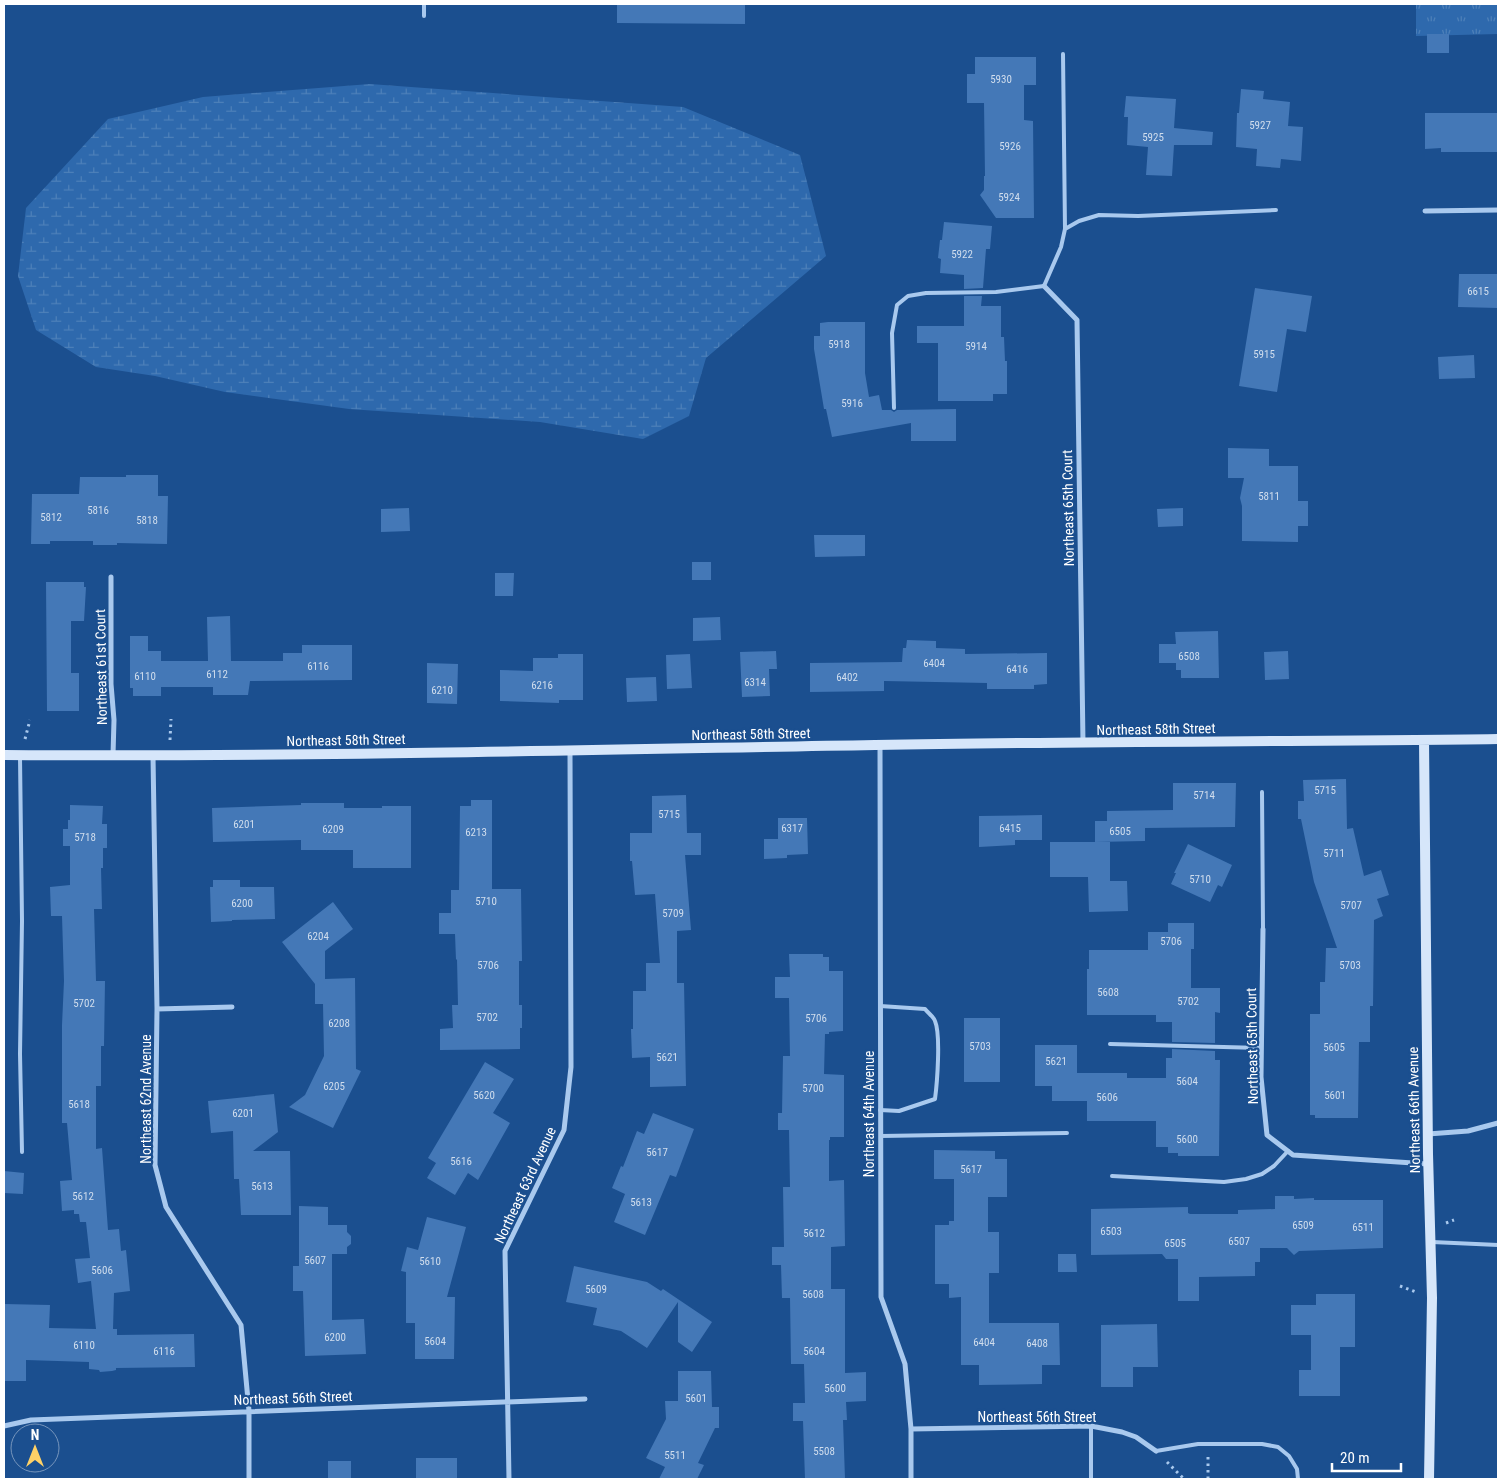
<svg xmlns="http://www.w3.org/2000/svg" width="1502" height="1483" font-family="'Roboto Condensed',sans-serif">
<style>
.grass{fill:url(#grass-tufts)}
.wetland{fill:url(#wetland-marsh)}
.building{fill:#4478b7}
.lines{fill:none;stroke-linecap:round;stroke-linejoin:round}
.path{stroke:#a9c9ee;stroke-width:3;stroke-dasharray:2.5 4;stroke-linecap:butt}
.lane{stroke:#a9c9ee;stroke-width:4}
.street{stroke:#a9c9ee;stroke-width:5}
.secondary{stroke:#d6e6fa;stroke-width:10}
.labels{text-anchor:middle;stroke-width:4.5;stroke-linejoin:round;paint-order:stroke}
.number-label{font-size:11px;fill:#d0dded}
.street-label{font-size:14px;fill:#fff;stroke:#1b4f8f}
</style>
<defs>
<pattern id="grass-tufts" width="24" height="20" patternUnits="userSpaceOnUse" patternTransform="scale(1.25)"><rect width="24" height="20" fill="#2e69ad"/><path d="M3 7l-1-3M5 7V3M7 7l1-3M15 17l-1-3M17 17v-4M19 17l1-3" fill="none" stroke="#4d80b9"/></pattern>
<pattern id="wetland-marsh" width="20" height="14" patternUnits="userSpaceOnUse" patternTransform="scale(1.25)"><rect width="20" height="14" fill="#2e69ad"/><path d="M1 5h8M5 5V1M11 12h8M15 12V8" fill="none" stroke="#4d80b9"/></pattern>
</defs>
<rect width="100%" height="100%" fill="#1b4f8f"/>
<!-- grass -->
<path class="grass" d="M1416,4h82v30l-82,2z"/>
<!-- wetland -->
<path class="wetland" d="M370,84l313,23 117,48 26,101 -120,102 -17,58 -46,23 -103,-17 -191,-13 -124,-17 -70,-16 -59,-9 -60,-37 -18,-54 8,-68 82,-89 95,-22z"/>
<!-- building -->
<path class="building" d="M617,4h128v20l-128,-1z
M1427,34h22v19h-22z
M975,57h61v28h-12v35l9,1 1,97h-38l-16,-23 4,-5v-14h1l-1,-73h-17v-29h8z
M1241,89l23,2 -1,8 27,3 -2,24 15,1 -2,34 -20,-2 -1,9 -24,-2 1,-17 -21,-2 1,-34h2z
M1126,96l50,3 -2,29 39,4 -1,13h-38l-2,31 -26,-1 2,-28 -21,-2 1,-28h-4z
M1425,113h73v39h-57v-4l-16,1z
M944,222l48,4 -2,23h-4l-3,39 -19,1v-14l-24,-2 1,-14 -3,-1 2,-18h2z
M1459,274h39v34l-40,-1z
M1255,288l57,8 -6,36 -19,-3 -10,63 -38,-6z
M964,296h18l-1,10h20v31h3l1,24h2v33h-14v7h-55v-58h-21v-17h47z
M828,322h37v51l4,24 10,-2 3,15h9l3,2 3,-2 59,-1v32h-45v-18l-79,14 -6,-28h-2l-10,-60v-13h6v-13z
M1474,355l1,23 -36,1 -1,-22z
M1228,448l41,1v17h29v35h10v25h-10v16l-56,-1v-35l-2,-8 4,-20h-16z
M126,475h32v21h10l-1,48 -50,-1v2h-24v-4h-43v3h-19l1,-50h47l1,-17h46z
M409,508l1,23 -29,1v-23z
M1183,508v18l-25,1 -1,-18z
M814,535h51v21l-50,1z
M692,562h19v18h-19z
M495,573h19l-1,23h-18z
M46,582h38v5h2l-2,34h-13v52h8v38h-32z
M230,616l1,45h52v-8h19v-8h50v35l-102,1 -2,14h-35v-8h-52v9h-28v-8h-3v-52h18v15h13v10h47l-1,-44z
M720,617l1,23 -28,1v-23z
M1218,631l1,47h-38v-8h-5v-7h-17v-19h17l-1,-12z
M907,640l29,1v7l29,1v5l82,-1v31l-13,1v4h-47v-6l-103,-2v10l-74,1v-29l92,-1 1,-14h3z
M776,651l1,18h-8l1,27 -28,1 -2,-45z
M1288,651l1,28 -24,1 -1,-28z
M558,654h25v46h-24v3l-59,-2v-31l33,1v-13h25z
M690,654l2,34 -25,1 -1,-34z
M427,663l31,1 -1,40 -30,-1z
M656,677l1,24 -30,1 -1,-24z
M1346,779l1,50 6,-1 11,48 17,-6 8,25 -12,4 6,17 -9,4 -1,86h-3v36h-11l-1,76h-43v-3h-5v-101h10v-32h5l1,-34h11l-23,-66 -13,-63h-3v-18h6l-1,-21z
M1173,783h63l-1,44 -90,1v13l-50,1v-21h12v-10l66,-1z
M686,795l1,38h14v22h-16l6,75 -14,1v52h7l2,103 -36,1v-30l-18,1 -1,-29h2v-38h13v-28h14l-5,-69 -20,1 -3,-34h-2v-28h22v-37z
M471,800h21v89h29l1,72h-3v44h3v23h-2v21l-80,1v-21l13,-1 -1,-23h6l-1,-46 -1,1 -1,-26h-16v-21h12v-23h8l1,-84h11z
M301,803h43v5h38v-2h29v62h-58v-18h-52v-10l-88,2 -1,-34 89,-3z
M70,805l33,1 -1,18h5v24h-4v20h-2l1,41h-8l2,72h9l-1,65h-3v40h-5v63l6,-1 6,82 11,-1 2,22 5,-1 4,41 -16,2 -1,36h4v6l77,-1 1,33 -79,1v2l-4,1 -12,1 -1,-2 -10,-1v-7l-63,-2v21h-22v-77l46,1 -1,23 47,1 -5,-48 -13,2 -3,-24 15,-1 -4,-36h-6l-1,-8h-5v-4l-12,1 -2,-30 12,-1 -5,-57h-5v-98l2,-44 -2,-65h-11l-1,-29 20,-2v-39h-7v-17h5v-9h2z
M1042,815v25h-27v5l-36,2v-31z
M778,818h29l1,36 -21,1v3l-23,1v-20h14z
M1050,842h60v39h17l1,30 -39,1 -1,-35h-38z
M1188,844l44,21 -10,22 -4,-2 -8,17 -39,-18 5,-11h-2z
M213,880h27v7h34l1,32 -43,1v1l-21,1 -1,-35h3z
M333,902l20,27 -28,22v28l30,-1 1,91 5,2 -28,57 -44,-21 16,-12 19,-39 -1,-52h-8v-20l-33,-42z
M1168,923h26v26h-3v39h29v25l-5,-1v31l-43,-1v-20h-16v-7h-69v-46h2v-19h59v-18h20z
M789,954h34v3h6v14h14v60l-14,1v2h-4l-1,40 20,1v62h-14v3h-1v41l15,-1 1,66 -14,1v42h14v84l21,-1v29l-20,1 1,18h-4l2,59h-40l-2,-58h-10v-18h12l-1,-39h-13l-1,-66h-8l-1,-33h-9v-18h12l-1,-60h7l-1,-57h-11v-17h4l1,-57h7l-1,-58h-14v-21h15z
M964,1018h36v64h-36z
M1035,1045h42v28h50v5h39v-20h6v-9l43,2v9h5l-1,96h-41v-3h-10v-6h-12v-26h-69v-20h-35v-15h-17z
M485,1062l29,17 -21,34 17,10 -32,57 -10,-7 -13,22 -28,-17 9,-15 -8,-5z
M274,1094l4,38 -25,19h37l1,64h-50l-2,-36h-5l-1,-48 -22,2 -3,-32z
M653,1113l41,16 -18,48 -6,-2 -25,60 -31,-13 11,-28 -13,-6 9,-22 2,1 14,-36 7,3z
M934,1150l61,1v8h12v38h-19v35h11v41h-10v50h70l1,42h-18v19l-63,1v-20h-18v-68l-12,1v-14h-14v-59h14v-4h5v-42h-20z
M4,1171l20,2 -1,21 -19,-1z
M1275,1196h19v3l20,-1v2h69v48l-84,3 -5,4 -7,-7h-27v14h-5v14l-56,1v24h-21v-42h-12l-4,-5 -71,1v-46l97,-2v6l2,1h48v-4l37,-1z
M299,1206l29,1v18h19v7l4,4v8l-4,3v7h-15v66l32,-1 2,35 -61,2 -2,-65h-10v-25h6z
M427,1217l39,10 -19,70h8l-1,62h-39v-36h-9v-51l-5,-1 6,-24 11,3z
M1058,1254h18l1,18h-19z
M574,1266l73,16 14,9 2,-2 49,33 -20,30 -14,-10v-40l-31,46 -26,-17 -28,-6 4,-17 -31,-6z
M1316,1294h39v53h-15v49h-41v-26h12v-35h-20v-30h25z
M1157,1324l1,43h-25v20h-32v-62z
M678,1371h33l1,36h7v21h-4l-17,35 6,2 -7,14h-38l6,-12 -19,-9 20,-39 -1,-18h13z
M416,1458h41v21h-41z
M328,1461h23v18h-23z"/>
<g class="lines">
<!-- path -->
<path class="path" d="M25,739l5,-19
M170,740l1,-21
M1446,1223l8,-3
M1400,1286l16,6
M1167,1462l17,17
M1208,1479v-22"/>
<!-- lane -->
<path class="lane" d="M424,16v-12
M1065,229l14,-8 20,-6 39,1 138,-6
M894,408l-2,-75 5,-28 11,-9 18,-3 70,-1 48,-6 17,-39 4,-18 -2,-175
M20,757l2,164 -2,133 2,98
M1262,792l1,137
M880,1006l45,3c3,4 9,8 10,12 6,14 2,63 0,78l-36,12 -19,-1
M1110,1044l151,4
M881,1136l186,-3
M1112,1176l112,6 22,-3 16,-5 12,-8 14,-15
M1432,1242l66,3
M1156,1451l42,-7h64l16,3 11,9 8,13 1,10
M1091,1479v-53"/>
<!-- street -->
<path class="street" d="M1425,211l73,-1
M1044,286l33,34 6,423
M111,577v107l3,36 -1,35
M880,745l1,552 24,67 6,65v50
M153,756l4,253 -2,156 11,42 75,118 8,86v68
M1263,929l-2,148 6,58 26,20 135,9
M157,1009l75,-2
M1428,1134l40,-3 30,-8
M4,1426l27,-6 554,-21
M911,1429l180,-3 31,6 14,5 20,14
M509,1479l-4,-228 59,-121 7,-63 -1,-316"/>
<!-- secondary -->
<path class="secondary" d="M1424,740l4,414 4,144 -3,181
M4,755c290,2 581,-5 871,-10 208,-4 415,-3 623,-6"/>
</g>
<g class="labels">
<!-- number labels -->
<g class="number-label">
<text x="1001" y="83">5930</text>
<text x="1260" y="129">5927</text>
<text x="1153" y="141">5925</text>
<text x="1010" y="150">5926</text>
<text x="1009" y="201">5924</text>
<text x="962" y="258">5922</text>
<text x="1478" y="295">6615</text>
<text x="839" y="348">5918</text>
<text x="976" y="350">5914</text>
<text x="1264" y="358">5915</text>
<text x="852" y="407">5916</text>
<text x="1269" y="500">5811</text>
<text x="98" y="514">5816</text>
<text x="51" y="521">5812</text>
<text x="147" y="524">5818</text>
<text x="1189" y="660">6508</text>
<text x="934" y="667">6404</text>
<text x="318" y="670">6116</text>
<text x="1017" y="673">6416</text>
<text x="217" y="678">6112</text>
<text x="145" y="680">6110</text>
<text x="847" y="681">6402</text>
<text x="755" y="686">6314</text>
<text x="542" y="689">6216</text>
<text x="442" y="694">6210</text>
<text x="1325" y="794">5715</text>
<text x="1204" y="799">5714</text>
<text x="669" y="818">5715</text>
<text x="244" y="828">6201</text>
<text x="792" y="832">6317</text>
<text x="1010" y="832">6415</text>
<text x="333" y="833">6209</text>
<text x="1120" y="835">6505</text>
<text x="476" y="836">6213</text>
<text x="85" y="841">5718</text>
<text x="1334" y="857">5711</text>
<text x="1200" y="883">5710</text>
<text x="486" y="905">5710</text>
<text x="242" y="907">6200</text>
<text x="1351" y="909">5707</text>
<text x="673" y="917">5709</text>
<text x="318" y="940">6204</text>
<text x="1171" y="945">5706</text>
<text x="488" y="969">5706</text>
<text x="1350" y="969">5703</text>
<text x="1108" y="996">5608</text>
<text x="1188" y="1005">5702</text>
<text x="84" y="1007">5702</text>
<text x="487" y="1021">5702</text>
<text x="816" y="1022">5706</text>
<text x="339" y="1027">6208</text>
<text x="980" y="1050">5703</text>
<text x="1334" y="1051">5605</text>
<text x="667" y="1061">5621</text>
<text x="1056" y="1065">5621</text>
<text x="1187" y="1085">5604</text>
<text x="334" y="1090">6205</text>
<text x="813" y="1092">5700</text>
<text x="484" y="1099">5620</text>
<text x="1335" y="1099">5601</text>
<text x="1107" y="1101">5606</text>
<text x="79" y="1108">5618</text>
<text x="243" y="1117">6201</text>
<text x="1187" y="1143">5600</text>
<text x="657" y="1156">5617</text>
<text x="461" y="1165">5616</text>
<text x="971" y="1173">5617</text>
<text x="262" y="1190">5613</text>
<text x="83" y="1200">5612</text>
<text x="641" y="1206">5613</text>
<text x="1303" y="1229">6509</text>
<text x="1363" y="1231">6511</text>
<text x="1111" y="1235">6503</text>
<text x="814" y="1237">5612</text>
<text x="1239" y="1245">6507</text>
<text x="1175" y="1247">6505</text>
<text x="315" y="1264">5607</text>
<text x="430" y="1265">5610</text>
<text x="102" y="1274">5606</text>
<text x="596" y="1293">5609</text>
<text x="813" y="1298">5608</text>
<text x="335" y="1341">6200</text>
<text x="435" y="1345">5604</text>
<text x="984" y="1346">6404</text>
<text x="1037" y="1347">6408</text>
<text x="84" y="1349">6110</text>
<text x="164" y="1355">6116</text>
<text x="814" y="1355">5604</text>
<text x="835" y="1392">5600</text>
<text x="696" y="1402">5601</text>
<text x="824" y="1455">5508</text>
<text x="675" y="1459">5511</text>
</g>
<!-- street labels -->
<g class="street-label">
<text transform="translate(1068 508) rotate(-91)" y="5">Northeast 65th Court</text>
<text transform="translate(101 667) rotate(-91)" y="5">Northeast 61st Court</text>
<text transform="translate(1156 729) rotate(-1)" y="5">Northeast 58th Street</text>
<text transform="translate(751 734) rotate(-1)" y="5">Northeast 58th Street</text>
<text transform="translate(346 740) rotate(-1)" y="5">Northeast 58th Street</text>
<text transform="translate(1252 1046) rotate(-91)" y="5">Northeast 65th Court</text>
<text transform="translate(146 1099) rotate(-90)" y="5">Northeast 62nd Avenue</text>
<text transform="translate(1414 1110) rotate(-91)" y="5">Northeast 66th Avenue</text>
<text transform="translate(869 1114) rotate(-90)" y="5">Northeast 64th Avenue</text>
<text transform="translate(525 1185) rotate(-65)" y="5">Northeast 63rd Avenue</text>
<text transform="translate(293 1398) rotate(-2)" y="5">Northeast 56th Street</text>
<text x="1037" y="1422">Northeast 56th Street</text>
</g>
</g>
<!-- border -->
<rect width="1502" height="1483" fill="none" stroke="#ffffff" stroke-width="10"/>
<!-- north arrow -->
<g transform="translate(35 1448)"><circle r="24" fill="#1b4f8f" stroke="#7695bc"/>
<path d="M0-4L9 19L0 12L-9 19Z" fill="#ffd166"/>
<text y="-8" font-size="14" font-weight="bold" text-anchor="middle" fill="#ffffff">N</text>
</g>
<!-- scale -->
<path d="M1332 1463v8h69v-8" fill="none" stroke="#ffffff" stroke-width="2.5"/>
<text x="1340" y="1463" font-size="15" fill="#ffffff" stroke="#1b4f8f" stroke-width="4" paint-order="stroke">20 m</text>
</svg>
